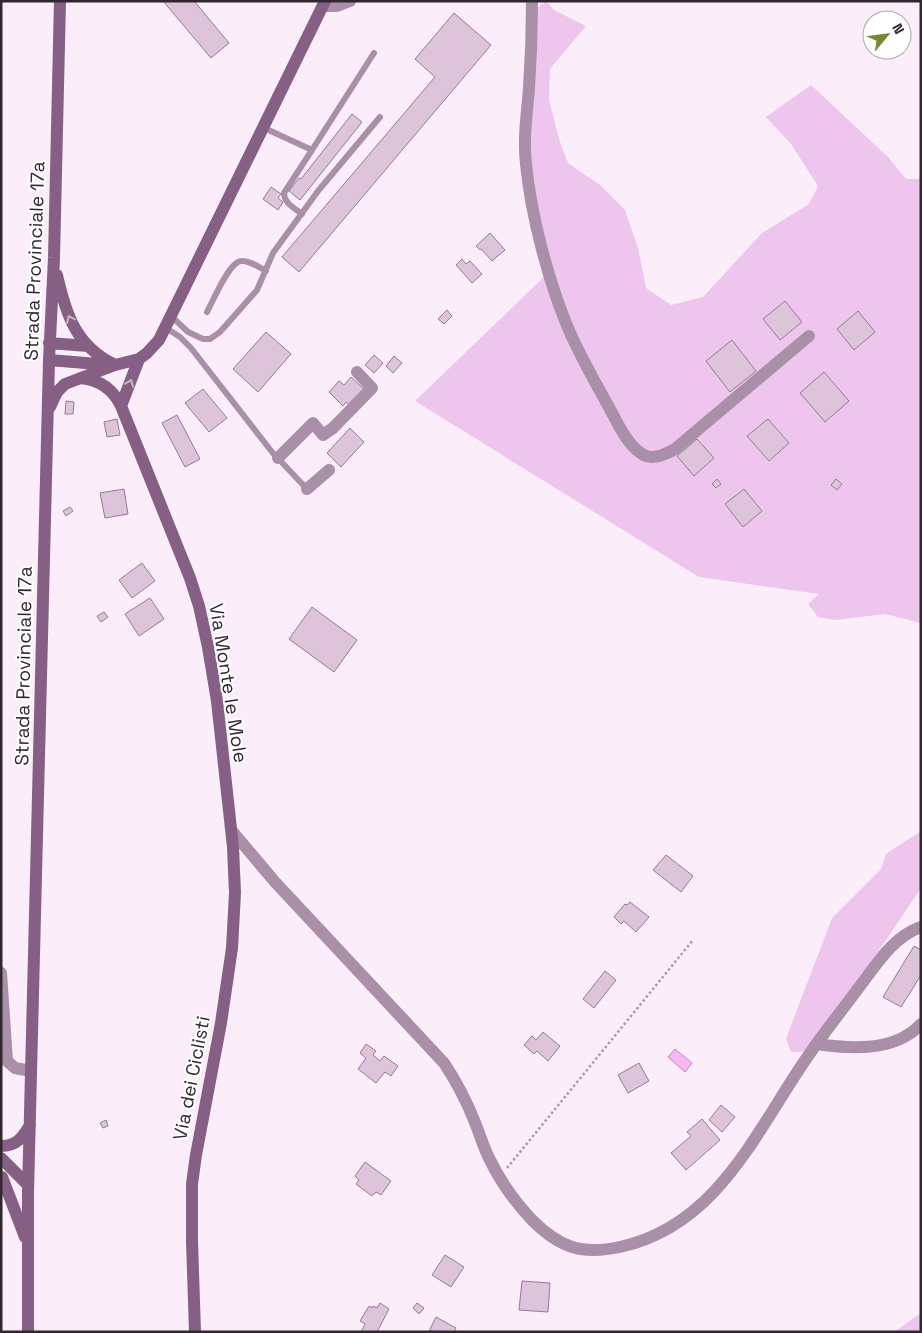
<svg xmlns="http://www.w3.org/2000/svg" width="922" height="1333" font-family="'Space Grotesk',sans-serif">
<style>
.green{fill:#eec5ec}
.water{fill:#f6b7f3;stroke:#bb8cb8}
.building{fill:#ddc4db;stroke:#937c92}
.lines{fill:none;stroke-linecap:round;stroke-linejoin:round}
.path{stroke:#a99ca8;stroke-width:2.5;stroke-dasharray:2.5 2.5;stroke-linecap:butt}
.lane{stroke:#a98fa8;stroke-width:6}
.street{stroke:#a98fa8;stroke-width:12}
.secondary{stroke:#855f84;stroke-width:12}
.oneway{stroke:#c8b7c8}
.labels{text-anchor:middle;stroke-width:4;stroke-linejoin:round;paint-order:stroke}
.street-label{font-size:19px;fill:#30272f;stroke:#fff}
</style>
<rect width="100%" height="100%" fill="#fcedfb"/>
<!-- green -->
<path class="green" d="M546,1l8,9 32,16 -36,43 -1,31 10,39 9,24 32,22 25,25 13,38 8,40 25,17 32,-8 59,-64 47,-29 9,-18 -27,-42 -25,-27 45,-32 77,72 18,22h12l3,-3v447l-36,-9 -50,6 -17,-3 -10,-13 11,-10 -120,-17 -284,-176 129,-124 -17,-126 9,-142z
M921,831v57l-41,61 -73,100 -5,3h-11l-5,-13 46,-121 49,-49 5,-15z
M921,1313v19h-27z"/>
<!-- water -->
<path class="water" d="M675,1049l17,14 -7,9 -17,-15z"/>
<!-- building -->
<path class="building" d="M163,1h31l35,42 -18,15z
M454,13l37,32 -192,227 -17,-15 153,-180 -20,-18z
M352,114l10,8 -62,78 -11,-9 10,-13 2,1z
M271,187l10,7 -3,4 5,4 -5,8 -15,-11z
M490,233l15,17 -13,11 -11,-12 -1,1 -4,-4z
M462,259l4,5 4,-3 12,13 -10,9 -16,-18z
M785,301l17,21 -22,18 -17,-21z
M447,310l5,6 -8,8 -6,-5z
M858,311l17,21 -21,18 -17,-21z
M266,332l25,22 -33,38 -25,-23z
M732,340l24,31 -26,21 -24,-31z
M374,355l9,8 -9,10 -9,-8z
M394,356l8,7 -9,10 -7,-7z
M824,372l25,29 -24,21 -25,-29z
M351,377l13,12 -15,16 -3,-3 -3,4 -14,-14 10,-11 5,4z
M203,389l24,29 -18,14 -24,-29z
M66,401l8,1 -1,12h-8z
M177,415l23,44 -15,8 -23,-44z
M117,419l3,16 -13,2 -3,-15z
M768,419l21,24 -20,18 -22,-25z
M350,428l14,14 -23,25 -14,-14z
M697,439l17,19 -20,18 -17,-20z
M717,479l4,5 -5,4 -4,-4z
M836,479l6,5 -5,6 -6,-5z
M124,489l4,25 -23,4 -5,-25z
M744,489l18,22 -19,16 -18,-23z
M70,507l3,4 -7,5 -3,-5z
M142,563l13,18 -23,17 -13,-18z
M150,598l14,21 -25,17 -14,-22z
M312,607l45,33 -23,32 -45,-33z
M104,612l4,5 -7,5 -4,-6z
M666,855l27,21 -12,16 -28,-22z
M630,902l19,15 -13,15 -12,-11 -3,3 -7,-7 11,-13 2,1z
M914,946l7,4v25l-20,32 -18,-10z
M605,971l11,9 -22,28 -11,-9z
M543,1032l17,14 -12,15 -11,-10 -3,3 -10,-9 8,-9 4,4z
M366,1044l10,7 -3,4 7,6 4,-5 14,10 -7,10 -6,-4 -9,11 -18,-14 8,-11 -6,-5z
M639,1063l10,18 -21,12 -10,-18z
M721,1105l14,12 -13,15 -13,-12z
M702,1119l18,21 -34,30 -15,-17 20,-17 -4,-4z
M106,1120l2,6 -5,2 -3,-5z
M365,1162l26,19 -10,14 -5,-3 -4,4 -16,-12 3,-4 -4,-4z
M445,1255l19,12 -13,20 -19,-12z
M522,1281l28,2 -2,29 -29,-2z
M380,1303l9,6 -12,23h-16l4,-8 -5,-3 9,-15 3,2 1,-2 4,2z
M417,1303l7,5 -5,6 -6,-6z
M436,1317l20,11 -2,4 -25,-1z"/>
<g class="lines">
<!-- path -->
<path class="path" d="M507,1168l186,-228"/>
<!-- lane -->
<path class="lane" d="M262,127l50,23 62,-97
M302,214c-8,-6 -18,-11 -18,-21l28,-43
M207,312c6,-11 22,-50 34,-51 8,-1 18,6 25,10
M171,316l17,16 15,7h7l10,-7 37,-42 16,-37 45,-62 62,-74
M166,328l14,9 11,11 81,104 35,37"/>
<!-- street -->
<path class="street" d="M532,1c0,29 -1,58 -3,87 -2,26 -6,50 -3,76 5,51 22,116 42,164 12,28 27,54 42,81 8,15 19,40 36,47 10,3 20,-2 29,-7l134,-113
M323,6h14l13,-5
M278,458l35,-35 10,12 10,-7 39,-40 -15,-16
M307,489l22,-19
M232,831l43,51 169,181c12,18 22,37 30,57 5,12 9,26 15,38 11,23 26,44 43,62 28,28 50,35 88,27 97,-21 135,-114 186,-188 16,-24 34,-46 51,-69 18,-23 35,-53 64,-63
M1,973l6,88 8,7 16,3
M817,1044c34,5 78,8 104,-20"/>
<!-- secondary -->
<path class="secondary" d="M57,275c9,40 19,71 58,90
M49,343l39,3
M49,360l61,5
M81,378c19,2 32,11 40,28l69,172 9,28 9,41 9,54 16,146 2,46 -3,55 -11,75 -25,132 -4,29v57l3,91
M121,406l18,-47
M50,407l7,-15 8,-8 50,-19 24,-6 8,-6 12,-13 166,-339
M1,1146c16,0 22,-9 29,-21
M1,1158l27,27
M2,1177l23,60
M28,1332v-140l21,-832 5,-102 6,-257"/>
</g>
<!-- one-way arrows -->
<defs><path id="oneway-chevron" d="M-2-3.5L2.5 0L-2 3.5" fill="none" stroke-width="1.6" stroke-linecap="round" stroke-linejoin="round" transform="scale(1.25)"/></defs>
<g class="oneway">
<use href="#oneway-chevron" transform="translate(70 319) rotate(-115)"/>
<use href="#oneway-chevron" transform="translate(130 383) rotate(-69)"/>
</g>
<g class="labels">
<!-- street labels -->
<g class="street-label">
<text transform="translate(34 261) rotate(-88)" y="7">Strada Provinciale 17a</text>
<text transform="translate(23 666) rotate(-89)" y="7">Strada Provinciale 17a</text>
<text transform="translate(229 683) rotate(81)" y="7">Via Monte le Mole</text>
<text transform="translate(191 1078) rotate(-79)" y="7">Via dei Ciclisti</text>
</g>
</g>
<!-- border -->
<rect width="922" height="1333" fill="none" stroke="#30272f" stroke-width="5"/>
<!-- north arrow -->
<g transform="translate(887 35) rotate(61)"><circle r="24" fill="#ffffff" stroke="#aca9ac"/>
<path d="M0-4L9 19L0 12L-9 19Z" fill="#798735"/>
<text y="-8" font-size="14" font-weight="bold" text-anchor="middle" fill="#30272f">N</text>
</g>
</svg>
